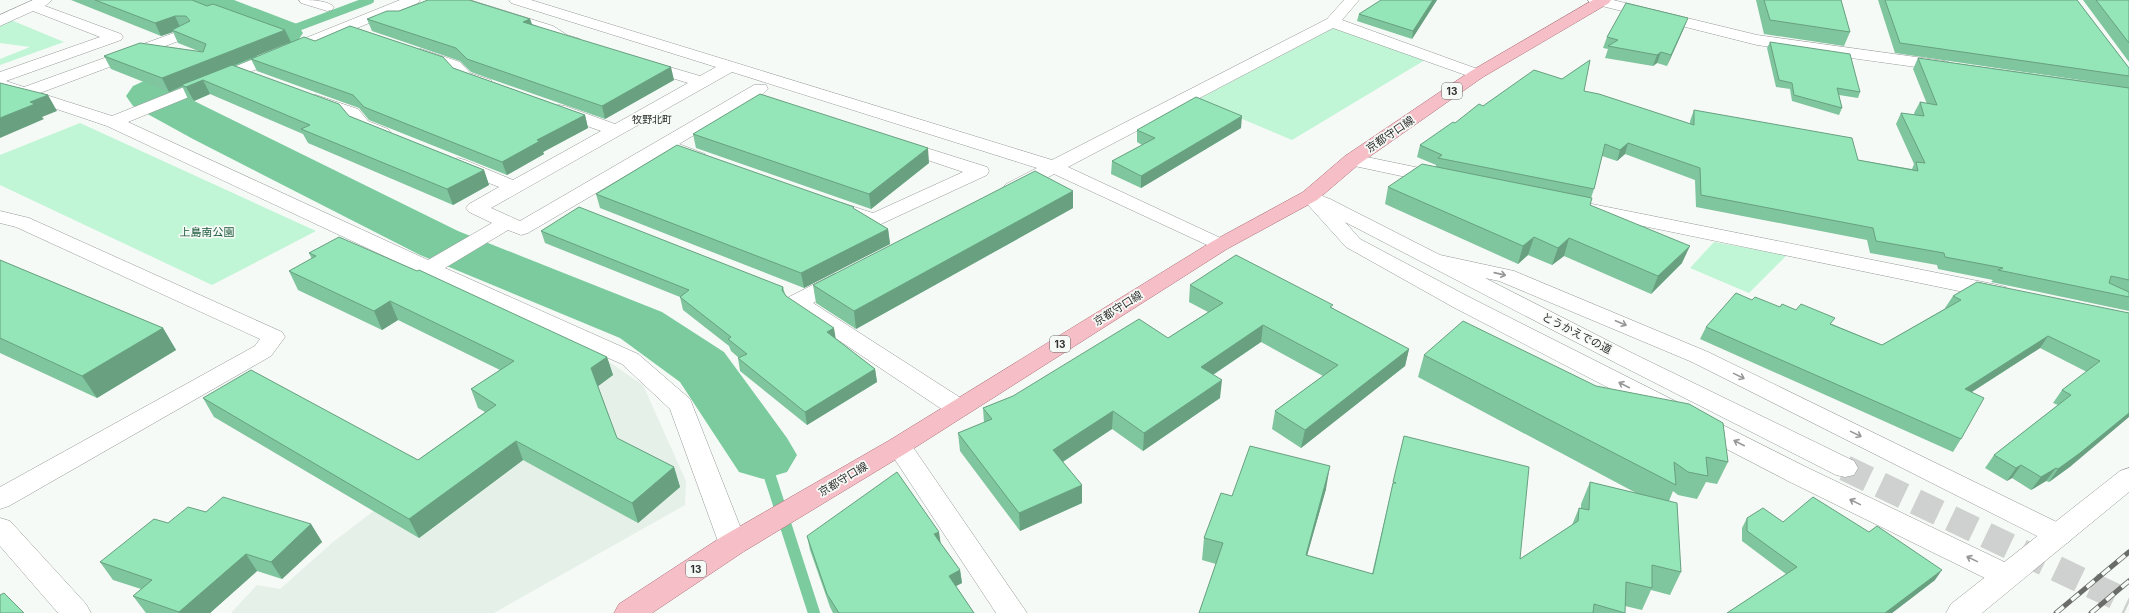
<svg xmlns="http://www.w3.org/2000/svg" width="2129" height="613" font-family="Inter,'Noto Sans JP',sans-serif">
<style>
.built{fill:#e5f0e9}
.green{fill:#c0f5d5}
.lines{fill:none;stroke-linecap:round;stroke-linejoin:round}
.stream-far1{stroke:#7bcb9e;stroke-width:8}
.stream{stroke:#7bcb9e;stroke-width:12}
.river{fill:#7bcb9e;fill-rule:evenodd}
.tertiary-tunnel{stroke:#ced1cf;stroke-width:26;stroke-dasharray:26 13;stroke-linecap:butt}
.minor-casing{stroke:#959997;stroke-width:1}
.tertiary-casing{stroke:#959997;stroke-width:1}
.primary-casing{stroke:#ac6f78;stroke-width:1}
.minor{fill:#fff;fill-rule:evenodd}
.tertiary{fill:#fff;fill-rule:evenodd}
.primary{fill:#f6bec6;fill-rule:evenodd}
.rail-casing{stroke:#6a6c6a;stroke-width:5}
.rail{stroke:#f6faf7;stroke-width:3.5;stroke-dasharray:10;stroke-linecap:butt}
.wall{fill:#7fc59d}
.shaded-wall{fill:#68a080}
.building{fill:#94e5b7;stroke:#68a080}
.oneway{stroke:#969796}
.labels{text-anchor:middle;stroke-width:3.5;stroke-linejoin:round;paint-order:stroke}
.shield{fill:#f6faf7;stroke:#6a6c6a;stroke-width:1}
.shield-label{font-size:10px;font-weight:bold;fill:#2e2f2e}
.far-neighbourhood-label{font-size:10px;fill:#2a2d2b;stroke:#f6faf7}
.street-label{font-size:11px;fill:#2e2f2e;stroke:#f6faf7}
.park-label{font-size:11px;fill:#1d5a3c;stroke:#f6faf7}
</style>
<rect width="100%" height="100%" fill="#f6faf7"/>
<!-- built -->
<path class="built" d="M599,355l44,30 43,96 -1,24 -191,108h-263l26,-28 23,4 53,-47 97,-74z"/>
<!-- green -->
<path class="green" d="M11,20l53,22 -64,23v-6l30,-12 -30,-4v-19z
M1335,27l90,33 -133,80 -95,-40z
M80,123l236,108 -104,54 -212,-100v-30z
M1714,242l73,13 -38,38 -59,-25z"/>
<g class="lines">
<!-- stream-far1 -->
<path class="stream-far1" d="M282,33l88,-33"/>
<!-- stream -->
<path class="stream" d="M763,455l51,158"/>
<!-- river -->
<path class="river" d="M178,0h56l63,24 6,9 -6,9 -15,3 -15,-3 -83,-34z
M237,41l15,4 6,9 -6,9 -68,33 274,135 204,81 62,40 63,86 10,17 -10,17 -24,7 -24,-7 -59,-90 -60,-44 -200,-83 -227,-116 -60,-33 -7,-10 7,-10 89,-41z"/>
<!-- tertiary-tunnel -->
<path class="tertiary-tunnel" d="M1845,468l284,135"/>
<defs>
<path id="minor" d="M33,0h19l-7,6 76,28 2,3 -2,3 -115,41 18,6 158,-57h10l3,3 -3,3 -152,57 72,23 288,-116h20l-2,3 -290,119 300,138 64,-37 -23,-11 -3,-4 3,-4 30,-17 -48,-19 -2,-4 2,-4 7,-2 7,2 48,20 88,-49 -48,-17 -3,-4 3,-4 6,-1 6,1 50,18 73,-41 -51,-16 -2,-3 2,-3h12l51,15 16,-9 -205,-64 -2,-3h22l521,160 275,-141 17,-19h15l-17,20 141,51 2,3 -2,3h-12l-138,-49 -265,139 159,74 3,4 -3,4 -7,2 -166,-77c-14,7 -32,22 -48,18l-3,-4 3,-4 31,-16 -305,-96 -241,136 29,13 234,-136h12l2,4 -6,6 24,8 3,4 -3,4 -6,1 -30,-10 -71,42 26,10 2,4 -2,4c-13,3 -27,-5 -39,-10l-138,81 -7,2 -13,-5 -63,38 193,86 52,45 57,145 -4,8 -10,3 -10,-3 -4,-8 -49,-135 -48,-45 -112,-49 -403,-189 -107,-36v-18l100,-35 -67,-26 -33,15v-11z
M299,0c10,0 29,0 35,7l-2,3 -5,1 -26,-8z
M448,0h22l83,26 14,9 13,4 2,3 -2,3c-14,4 -27,-5 -37,-13l-93,-29z
M1588,0h25l144,35 188,26 6,2 2,3 -2,3 -6,2 -188,-26 -167,-42z
M421,49l39,13 10,11 21,7 2,4 -2,4 -6,1 -27,-10 -10,-11 -33,-11 -2,-3 2,-3z
M316,95l42,14 10,12 20,8 3,4 -3,4 -6,1 -26,-9 -10,-12 -36,-13 -3,-4 3,-4z
M901,140l86,27 2,4 -2,4 -106,49 -7,2 -39,-13 -3,-4 3,-4 7,-2 31,10 90,-41 -68,-23 -3,-4 3,-4z
M1352,154l87,18 7,2 2,4 -2,4 -7,2 -94,-20 -2,-4 2,-4z
M1582,202l416,83 8,2 3,5 -3,5 -8,2 -423,-87 -3,-4 3,-4z
M0,211l29,7 253,114 3,5 -14,19 -262,150 -9,3v-22l255,-141 5,-7 -244,-112 -16,-4z
M842,273l8,1 3,5 -3,5 -37,19 154,99 3,6 -3,6 -9,2 -9,-2 -160,-107 -3,-5 3,-5 45,-23z
M899,437l9,3 119,173h-31l-110,-167 4,-6z
M2129,468v24l-147,121h-36l5,-9 169,-133z
M0,518l10,3 76,83 5,9h-33l-58,-67z"/>
<path id="tertiary" d="M1310,190c8,2 12,7 20,9l110,56 74,16 194,81 361,176 4,7 -4,7 -10,4 -10,-4 -357,-180 -193,-81 -14,-3 149,76 220,107 4,7 -4,7 -9,2 -9,-2 -218,-111 -273,-142 15,17 109,58 337,170 211,101 4,8 -4,8 -10,3 -10,-3 -209,-103 -335,-174 -107,-60 -46,-51 3,-4z"/>
<path id="primary" d="M1593,0h18l-2,3 -126,74 -124,87 -42,36 -90,49 -319,203 -165,100 -91,61h-38l5,-9 104,-68 167,-96 323,-199 90,-49 42,-36 126,-85z"/>
</defs>
<!-- minor casing -->
<use href="#minor" class="minor-casing"/>
<!-- tertiary casing -->
<use href="#tertiary" class="tertiary-casing"/>
<!-- primary casing -->
<use href="#primary" class="primary-casing"/>
<!-- minor -->
<use href="#minor" class="minor"/>
<!-- tertiary -->
<use href="#tertiary" class="tertiary"/>
<!-- primary -->
<use href="#primary" class="primary"/>
<defs>
<path id="rail" d="M2056,613l73,-61
M2091,613l38,-32"/>
</defs>
<!-- rail casing -->
<use href="#rail" class="rail-casing"/>
<!-- rail -->
<use href="#rail" class="rail"/>
</g>
<!-- wall -->
<path class="wall" d="M71,0h121l42,65 115,51 135,54 5,15 -36,20 -145,-62 -5,-9 -93,-40 -16,7 -6,-2 -6,-13 -13,6 -58,-23 -7,-13 97,-4 -23,-9 -5,-11 -12,4z
M1437,0l-25,39 -55,-18 2,-7z
M1756,0h85l9,32 -6,14 -80,-12z
M1878,0h199l52,68v243l-138,-29 2,-2 -55,-11 -1,-4 -67,-12 -3,-13 -171,-33 -1,-27 -70,-26 -8,7 -15,-5 -8,33 -3,9 -1,7 92,58 -31,31 -87,-38 -12,9 -24,-10 -10,9 -133,-60 3,-17 48,-20v-2l-19,-8 3,-12 63,-39 101,-15 106,33v-3l4,-11 164,50 54,9 2,-5 -18,-40 5,-11 14,2 -1,-2 6,-11 7,2 -14,-35 5,-11 202,28 -225,-33z
M2083,0h46v62z
M367,19h163l2,5 142,56 -69,39 -134,-47 -11,-11 -88,-30z
M1684,28l-17,38 -10,-3 -4,3 -48,-8 3,-9 -5,-1 4,-11z
M315,41l138,27 132,47 3,13 -45,24 1,2 -37,21 -138,-55 -10,-12 -102,-37 -6,-12z
M1770,42l90,50 -2,6 -19,-3 3,13 -3,7 -47,-14 -2,-12 -14,-2 -9,-39z
M1241,128l-100,60 -30,-14 1,-13 30,-16 -5,-3v-12z
M693,134l236,29 -58,46 -175,-61z
M1073,191v17l-217,121 -40,-26 -3,-18z
M596,194l258,15 34,20 2,15 -86,44 -204,-80z
M541,231l242,56 2,7 1,2 50,43 39,30 2,13 -70,43 -67,-54 -2,-13h1l-8,-7 -2,-5 -46,-36 -3,-13 -135,-54z
M309,253l298,104 6,18 -15,11 19,52 57,29 6,20 -42,36 -115,-63 -104,78 -205,-121 -11,-19 215,62 67,-48 -7,-4 -7,-19 29,-19 -102,-50 -16,10 -84,-40 -9,-19 23,-12z
M0,260l163,68 13,22 -79,48 -97,-45z
M1190,285l142,23 77,41 -4,17 -104,82 -29,-19 3,-18 48,-35 -62,-34 -48,33 7,23 -77,53 -31,-22 -49,33 19,23v18l-62,28 -60,-80 -2,-18 26,-10 -1,-15 185,-70 40,-26 -19,-10z
M1953,296l176,17 -58,153 -22,16 -3,-1 -15,9 -19,-12 -5,3 -22,-13 9,-13 64,-50 -5,-2 9,-13 25,-18 -47,-24 -68,44 -11,47 -8,13 -253,-113 6,-12 46,-27 28,7 52,17 50,21 64,-37h-1z
M1424,355l304,107 -11,22 -11,-2 -9,17 -19,-4 -5,-4 -4,10 12,71 -11,23 -19,-5 -9,20 -17,-4v7h-426l17,-49 -14,-4 2,-22 28,-42 94,-7 -19,66 65,19 32,-138 116,123 52,-34 7,-17h2v-4l9,-22 48,12 -220,-117z
M206,512l105,12 11,18 -40,37 -25,-8 -47,42h-64l-13,-17 8,-7 -28,-9 -13,-18 68,-39z
M1747,518l36,4 152,58 -43,33h-165l59,-39 -44,-33v-13z
M807,536l134,8 19,26 2,13 -6,3 18,27h-141l-3,-6 -20,-57z"/>
<!-- shaded-wall -->
<path class="shaded-wall" d="M1433,0h4l-25,39 1,-8z
M175,16l6,13 -9,1 1,2 -12,4 -6,-13z
M1688,18l-4,10 -17,38 4,-11z
M530,19l4,12 -11,-9z
M285,30l6,12 -108,44 -2,-1 1,1 -13,6 -7,-14z
M1661,52l-4,11 -4,3 4,-11z
M671,67l3,13 -69,39 -3,-13z
M203,80l7,14 -16,7 -8,-14z
M48,95l9,16 -15,6 2,2 -44,19v-20l30,-16z
M585,115l3,13 -45,24 1,2 -37,21 -5,-13 35,-22z
M1242,116l-1,12 -100,60v-12z
M1628,143l-3,11 -8,7 3,-11z
M928,148l1,15 -58,46 -2,-15z
M484,170l5,15 -36,20 -6,-16z
M1073,191v17l-217,121 -2,-18z
M888,229l2,15 -86,44 -3,-15z
M1534,237l-6,18 -10,9 5,-18z
M1569,238l-5,18 -12,9 6,-17z
M1690,246l-8,17 -31,31 7,-18z
M390,301l8,19 -16,10 -8,-19z
M1263,325l-2,17 -62,42 2,-17z
M163,328l13,22 -79,48 -15,-22z
M834,328l2,12 -9,-8z
M2048,336l-8,12 -84,54 9,-13z
M1409,349l-4,17 -104,82 4,-18z
M607,357l6,18 -16,12 -6,-19z
M875,369l2,13 -70,43 -2,-13z
M1222,380l-2,18 -77,53 1,-18z
M1113,411l-1,18 -59,39v-18z
M2129,411v6l-58,49 -22,16 9,-13z
M516,441l7,19 -104,78 -10,-19z
M2021,465l-9,13 -5,3 9,-13z
M1330,466l-4,23 -25,88 5,-22z
M674,467l6,20 -42,36 -6,-20z
M2056,468l-10,13 -15,9 10,-13z
M1082,485v18l-62,28 -1,-18z
M311,524l11,18 -40,37 -11,-17z
M939,532l2,13 -7,-11z
M246,554l11,17 -47,42h-31v-1z
M960,570l2,13 -12,6 -1,-13z
M1942,570l-7,10 -43,33h-7z"/>
<!-- building -->
<path class="building" d="M95,0h97l15,6 6,-2 72,26 -123,48 -58,-22 36,-13 63,9 3,-8 -34,-14 18,-9 -4,-5h-11l-20,7z
M428,0h41l61,19 -7,3 148,45 -69,39 -135,-47 -11,-11 -89,-29 20,-8h12z
M1381,0h52l-20,31 -54,-17z
M1764,0h77l9,32 -80,-12z
M1885,0h192l52,68v8l-229,-33z
M2096,0h33v43z
M1626,3l62,15 -17,37 -10,-3 -4,3 -49,-9 10,-6 -11,-3z
M350,26l93,31 10,11 132,47 -48,25 3,1 -38,21 -138,-55 -11,-12 -102,-36 53,-22 11,4z
M1770,42l80,12 10,38 -23,-4 5,20 -48,-13 -2,-12 -13,-3z
M1918,58l211,30v192l-18,-4 -2,7 20,9v5l-131,-27 5,-2 -58,-11 -1,-4 -68,-12 -3,-13 -172,-33 -1,-27 -72,-25 -8,7 -15,-6 -11,45 -156,-31 4,-3 -22,-10 33,-23 2,1 24,-19 4,2 51,-36 28,9 28,-19 -6,31 15,3 95,31v-15l158,28 6,22 60,11 -2,-9 9,1 -24,-50 23,3 -4,-14 17,3z
M232,65l107,39 10,12 135,54 -37,19 -146,-60 9,-4 -107,-45 -17,7 -5,-2z
M0,83l48,12 -18,7 5,2 -35,14z
M760,94l168,54 -59,46 -176,-60z
M1196,97l46,19 -101,60 -29,-15 43,-23 -18,-8z
M677,145l177,62 -1,1 35,21 -87,44 -205,-79z
M1422,164l170,34 -2,7 100,41 -32,30 -89,-38 -11,10 -24,-11 -11,9 -135,-59z
M1035,171l38,20 -219,120 -41,-26z
M579,207l204,80 -1,3 4,6 48,32 -7,4 48,37 -70,43 -67,-54 9,-4 -19,-15 3,-2 -51,-40 9,-7 -148,-59z
M339,237l78,34 2,-1 188,87 -16,11 26,70 57,29 -42,36 -116,-62 -107,78 -206,-121 48,-28 167,90 78,-55 -25,-16 43,-28 -124,-60 -16,10 -85,-40 27,-15 -7,-3z
M1236,255l97,50 -3,2 79,42 -104,81 -30,-19 63,-46 -75,-40 -62,42 21,13 -78,53 -31,-22 -60,39 29,35 -63,28 -61,-80 34,-14 -9,-11 30,-12 126,-77 29,19 55,-35 -33,-18z
M0,260l163,68 -81,48 -82,-38z
M1977,282l152,31v100l-49,40 -22,16 -2,-1 -15,9 -20,-12 -5,3 -22,-13 77,-60 -9,-5 38,-29 -52,-25 -83,53 19,9 -23,41 -255,-112 30,-34 16,7 3,-3 25,10 2,-3 14,6 5,-6 34,14 -5,6 52,21 79,-45 -8,-4z
M1463,321l133,65 93,18 34,19 5,39 -22,-5 2,19 -20,-4 -14,-10 2,23 -252,-130z
M1404,436l125,31 -9,92 58,-38 1,-13 10,2 1,-28 87,21 4,69 -29,-7v23l-26,-6 -1,31 -31,-9 -1,9h-394l24,-70 -19,-5 17,-45 11,3 18,-50 80,20 -24,89 67,19 20,-91h3l-3,-1z
M897,472l42,60 -5,2 26,36 -11,6 25,37h-135l-12,-19 -20,-58z
M223,497l88,27 -40,38 -25,-8 -67,58 -46,-16 19,-16 -52,-18 54,-43 14,4 20,-16 18,5z
M1813,497l56,35 8,-6 65,44 -57,43h-158l70,-46 -50,-36v-13l16,-10 20,14z
M4,593l20,20h-24v-18z"/>
<!-- one-way arrows -->
<defs><path id="oneway-shaft" d="M-6 0H5M1.5-3L5.5 0L1.5 3" fill="none" stroke-width="1.6" stroke-linecap="round" stroke-linejoin="round"/></defs>
<g class="oneway">
<use href="#oneway-shaft" transform="translate(1500 274) rotate(13)"/>
<use href="#oneway-shaft" transform="translate(1621 323) rotate(23)"/>
<use href="#oneway-shaft" transform="translate(1739 376) rotate(26)"/>
<use href="#oneway-shaft" transform="translate(1624 385) rotate(-153)"/>
<use href="#oneway-shaft" transform="translate(1856 434) rotate(26)"/>
<use href="#oneway-shaft" transform="translate(1739 443) rotate(-153)"/>
<use href="#oneway-shaft" transform="translate(1855 502) rotate(-154)"/>
<use href="#oneway-shaft" transform="translate(1972 559) rotate(-154)"/>
</g>
<g class="labels">
<!-- shield labels -->
<g class="shield">
<rect x="1442" y="83" width="20" height="16" rx="3"/>
<rect x="1050" y="336" width="20" height="16" rx="3"/>
<rect x="686" y="561" width="20" height="16" rx="3"/>
</g>
<g class="shield-label">
<text x="1452" y="95">13</text>
<text x="1060" y="348">13</text>
<text x="696" y="573">13</text>
</g>
<!-- far-neighbourhood labels -->
<g class="far-neighbourhood-label">
<text x="652" y="123">牧野北町</text>
</g>
<!-- street labels -->
<g class="street-label">
<text transform="translate(1390 134) rotate(-34)" y="4">京都守口線</text>
<text transform="translate(1118 308) rotate(-32)" y="4">京都守口線</text>
<text transform="translate(1577 333) rotate(27)" y="4">とうかえでの道</text>
<text transform="translate(843 479) rotate(-31)" y="4">京都守口線</text>
</g>
<!-- park labels -->
<g class="park-label">
<text x="207" y="236">上島南公園</text>
</g>
</g>
</svg>
